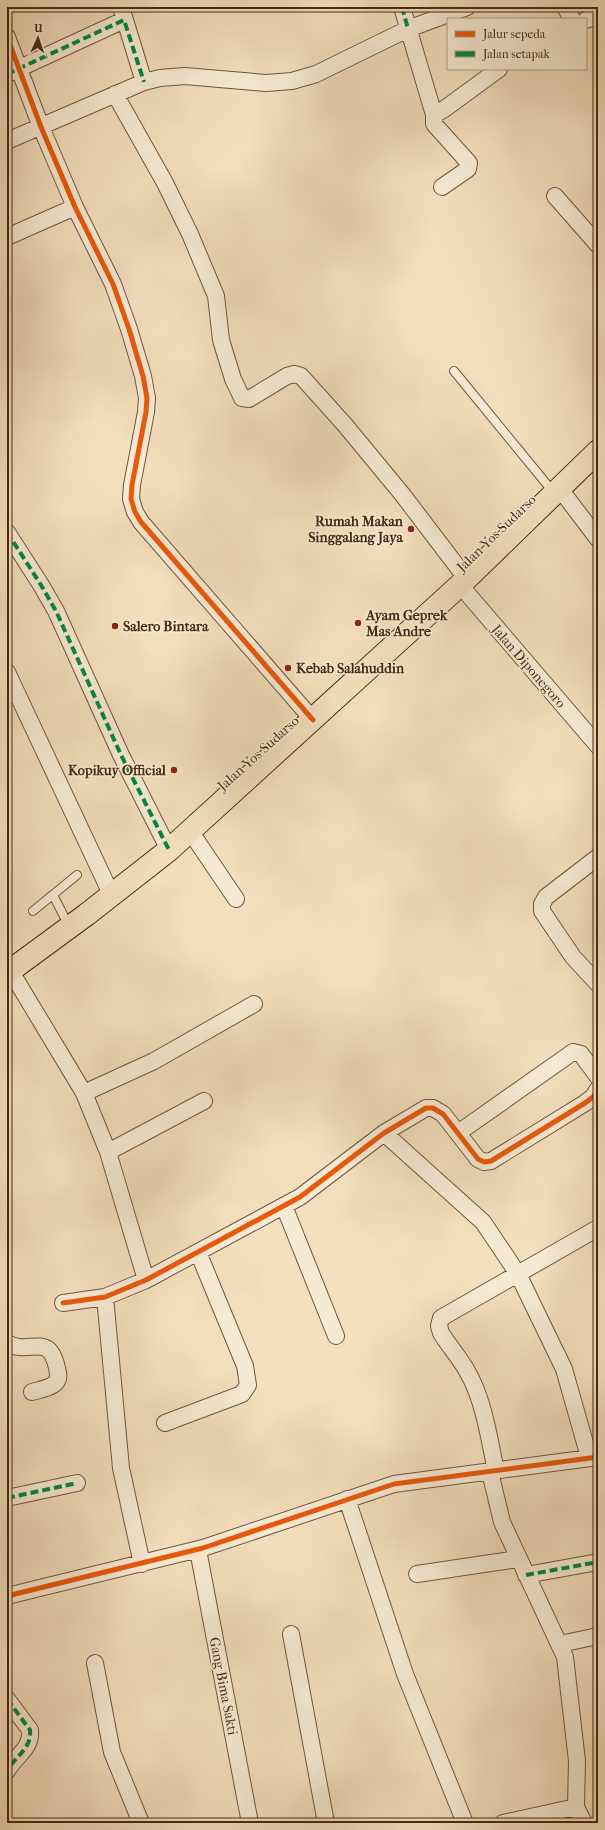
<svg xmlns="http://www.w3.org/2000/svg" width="605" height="1830" font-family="'IM FELL French Canon',serif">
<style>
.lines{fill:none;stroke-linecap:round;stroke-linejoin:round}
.lane-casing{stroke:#72563d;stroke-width:10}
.street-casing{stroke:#72563d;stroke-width:18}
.highway-casing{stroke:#472912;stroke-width:24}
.lane{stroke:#f7ead4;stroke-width:8}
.street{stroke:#f7ead4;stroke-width:16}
.highway{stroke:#f3debd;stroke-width:22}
.quiet{stroke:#00873e;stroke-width:4;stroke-dasharray:8 4;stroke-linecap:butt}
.cycleway-casing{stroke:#f7ead4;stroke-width:8}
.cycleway{stroke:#e8590c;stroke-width:5}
.poi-dot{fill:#8f2418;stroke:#f7ead4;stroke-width:1.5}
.labels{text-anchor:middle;stroke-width:3;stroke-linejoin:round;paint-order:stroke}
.poi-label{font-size:14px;font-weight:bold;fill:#472912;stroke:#f7ead4;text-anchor:start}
.street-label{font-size:14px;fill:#472912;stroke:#f7ead4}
</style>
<rect width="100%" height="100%" fill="#f3debd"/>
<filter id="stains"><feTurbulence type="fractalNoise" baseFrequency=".005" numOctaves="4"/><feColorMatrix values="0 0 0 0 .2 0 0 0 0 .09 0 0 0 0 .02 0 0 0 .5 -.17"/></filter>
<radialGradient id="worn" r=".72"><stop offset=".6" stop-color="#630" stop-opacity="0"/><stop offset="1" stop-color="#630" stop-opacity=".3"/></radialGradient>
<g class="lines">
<defs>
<path id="lane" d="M454,371l100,122
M53,895l16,31
M33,911l44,-36"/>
<path id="street" d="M121,7l23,75
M402,7l32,108 9,-5 56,-41
M565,7l7,12
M586,20l12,-4
M7,37l34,90 34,80 38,77 16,45 14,47 4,22 -1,14 -14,73 -1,14 4,13 6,10 172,198
M7,74l117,-54
M115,94l50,89 25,51 26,62 5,44 12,39 9,19 7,1 38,-23 7,-2 7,2 44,49 57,69 64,84
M434,115v9l35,39 -1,6 -26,18
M7,141l137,-59 16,-4 25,-2 81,7 26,-2 24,-7 92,-45 59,-22
M555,196l43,49
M7,237l68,-30
M560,489l38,50
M7,532l34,53 15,26 65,144 48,95
M460,585l138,161
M7,672l105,224
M190,831l46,68
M598,857l-52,40 -4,7v7l31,46 25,27
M7,965l77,128 24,59 38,128
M84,1093l70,-32 100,-57
M384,1133l99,89 35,52 46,95 25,88
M458,1133l115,-81 8,2 17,23
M108,1152l96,-51
M284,1206l52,130
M105,1297l16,171 21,96
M63,1303l42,-6 41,-17 154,-83 84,-64 42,-25h7l10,6 35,45 6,3 7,-1 94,-58 8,-6 5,-8
M7,1343c24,14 43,-15 51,30 3,14 -16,16 -26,19
M165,1423l77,-29 6,-9 -3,-19 -47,-114
M496,1471c-7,-33 -12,-71 -29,-100 -7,-13 -18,-25 -26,-38l-2,-7 2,-8 157,-90
M490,1472l12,50 63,135 12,104 -1,46 8,16
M7,1498l70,-15
M347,1499l58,175 60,149
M198,1550l52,273
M417,1574l101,-15
M526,1575l72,-13
M7,1596l196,-48 191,-64 204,-27
M291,1634l35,189
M560,1644l38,-8
M95,1663l17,89 29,71
M7,1699l23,31c2,19 -15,26 -23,41
M503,1823l73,-16"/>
<path id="highway" d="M7,973l79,-58 83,-65 291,-265 138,-134"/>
</defs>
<!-- lane casing -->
<use href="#lane" class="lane-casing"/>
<!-- street casing -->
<use href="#street" class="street-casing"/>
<!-- highway casing -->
<use href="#highway" class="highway-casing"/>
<!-- lane -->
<use href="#lane" class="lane"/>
<!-- street -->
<use href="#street" class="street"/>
<!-- highway -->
<use href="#highway" class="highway"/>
<!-- quiet -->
<path class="quiet" d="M402,7l6,22
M7,74l117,-54 20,62
M7,532l34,53 15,26 65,144 48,95
M7,1498l70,-15
M526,1575l72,-13
M7,1699l23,31c2,19 -15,26 -23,41"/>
<defs>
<path id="cycleway" d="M7,37l34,90 34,80 38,77 16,45 14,47 4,22 -1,14 -14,73 -1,14 4,13 6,10 172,198
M63,1303l42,-6 41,-17 154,-83 84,-64 42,-25h7l10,6 35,45 6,3 7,-1 94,-58 8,-6 5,-8
M7,1596l196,-48 191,-64 204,-27"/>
</defs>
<!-- cycleway casing -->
<use href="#cycleway" class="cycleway-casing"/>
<!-- cycleway -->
<use href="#cycleway" class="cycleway"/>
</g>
<!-- markers -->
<g class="poi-dot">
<circle cx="411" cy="529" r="4"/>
<circle cx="358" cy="623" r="4"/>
<circle cx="115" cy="626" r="4"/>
<circle cx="288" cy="668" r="4"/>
<circle cx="174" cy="770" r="4"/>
</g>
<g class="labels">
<!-- poi labels -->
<g class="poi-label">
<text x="403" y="526" text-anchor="end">Rumah Makan<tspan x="403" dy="16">Singgalang Jaya</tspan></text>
<text x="366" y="620">Ayam Geprek<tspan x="366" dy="16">Mas Andre</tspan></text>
<text x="123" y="631">Salero Bintara</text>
<text x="296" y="673">Kebab Salahuddin</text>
<text x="166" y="775" text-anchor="end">Kopikuy Official</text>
</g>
<!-- street labels -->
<g class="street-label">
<text transform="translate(496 533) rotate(-44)" y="5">Jalan Yos Sudarso</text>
<text transform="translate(529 666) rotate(49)" y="5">Jalan Diponegoro</text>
<text transform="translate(258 753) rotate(-42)" y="5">Jalan Yos Sudarso</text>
<text transform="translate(224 1686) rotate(79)" y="5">Gang Bima Sakti</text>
</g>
</g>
<!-- margin -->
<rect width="605" height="1830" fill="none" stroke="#f3debd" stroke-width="24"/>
<rect x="8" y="8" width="589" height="1814" fill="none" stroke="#472912" stroke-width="2"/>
<rect x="12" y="12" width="581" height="1806" fill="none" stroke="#472912"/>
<!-- legend -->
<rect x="447" y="18" width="140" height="52" fill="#f7ead4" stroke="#b19d86"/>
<rect x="455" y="31" width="20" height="6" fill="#e8590c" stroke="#b19d86"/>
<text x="483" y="38" font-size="12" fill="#472912">Jalur sepeda</text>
<rect x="455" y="51" width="20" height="6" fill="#00873e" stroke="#b19d86"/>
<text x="483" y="58" font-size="12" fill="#472912">Jalan setapak</text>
<!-- north arrow -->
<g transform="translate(38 38) rotate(3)" stroke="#f7ead4" stroke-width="3" paint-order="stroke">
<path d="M0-3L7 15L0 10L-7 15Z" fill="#472912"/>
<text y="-6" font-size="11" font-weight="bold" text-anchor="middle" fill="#472912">U</text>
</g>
<rect width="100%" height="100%" filter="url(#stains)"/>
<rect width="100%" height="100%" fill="url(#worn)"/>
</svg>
